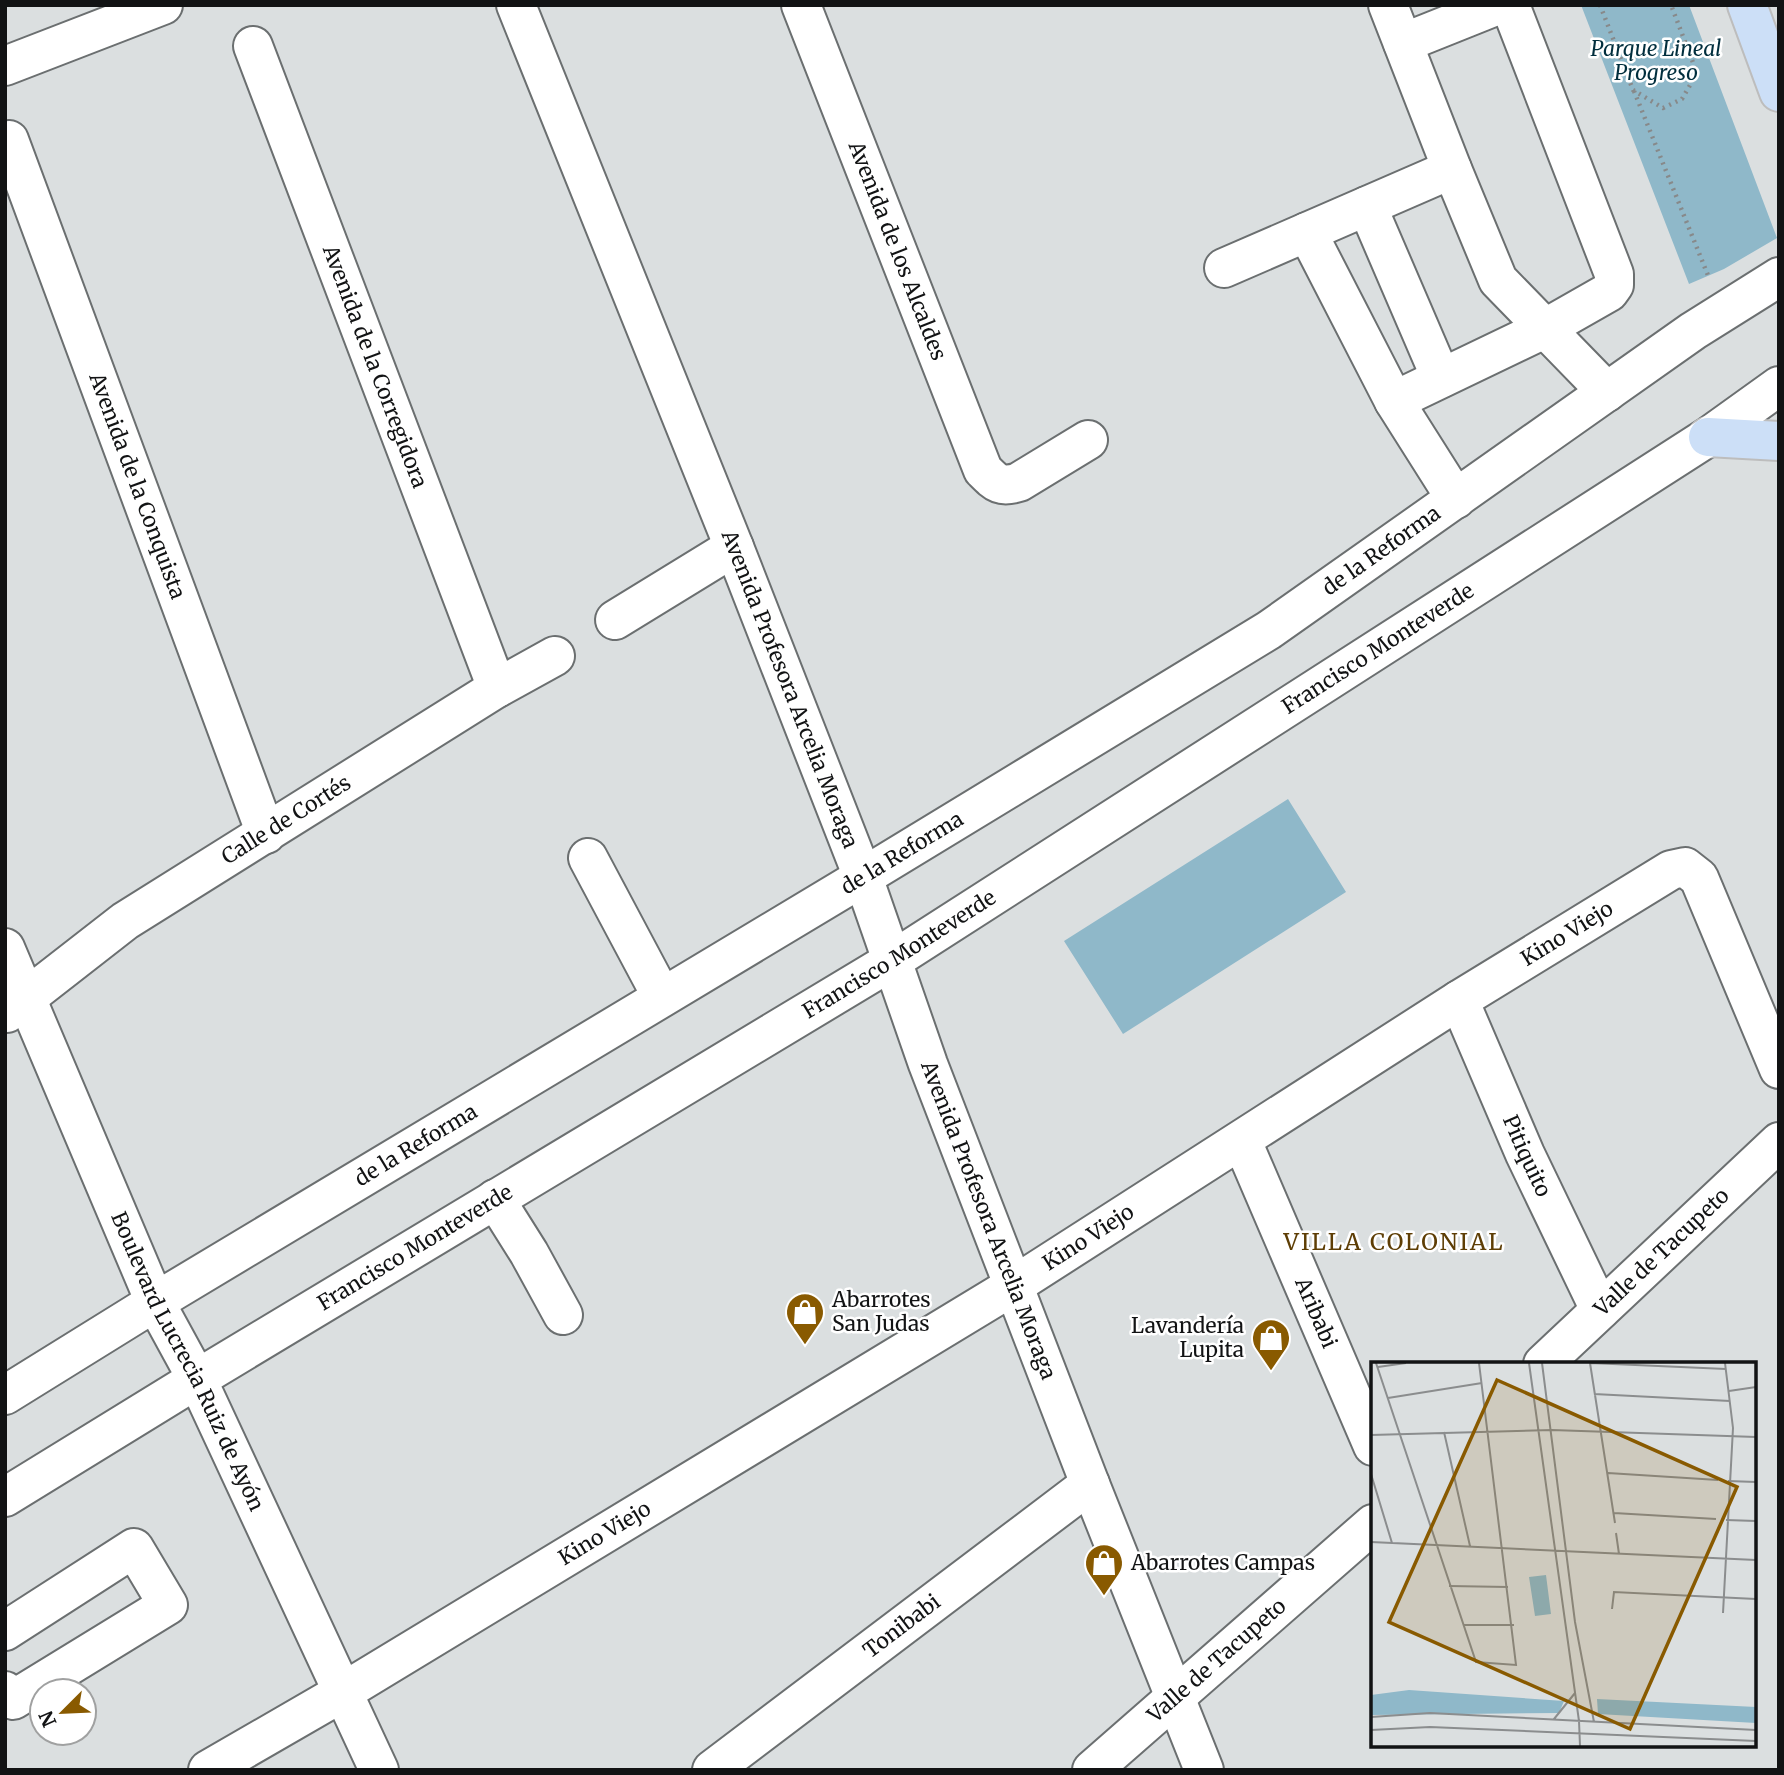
<svg xmlns="http://www.w3.org/2000/svg" width="1784" height="1775" font-family="Merriweather,serif">
<style>
.green{fill:#8fb8c9}
.lines{fill:none;stroke-linecap:round;stroke-linejoin:round}
.minor-casing{stroke:#6b6f70;stroke-width:42}
.major-casing{stroke:#bdbdbd;stroke-width:42}
.path{stroke:#87898a;stroke-width:4.5;stroke-dasharray:2 5;stroke-linecap:butt}
.minor{stroke:#fff;stroke-width:38}
.major{stroke:#ccdff7;stroke-width:38}
.labels{text-anchor:middle;stroke-width:5;stroke-linejoin:round;paint-order:stroke}
.park-label{font-size:21px;font-style:italic;fill:#012e3d;stroke:#fff}
.street-label{font-size:21px;fill:#121314;stroke:#fff}
.poi-label{font-size:21px;fill:#121314;stroke:#fff;text-anchor:start}
.neighbourhood-label{font-size:23px;letter-spacing:2px;fill:#5e3e05;stroke:#fff}
.inset-road{fill:none;stroke:#8b8d8e;stroke-width:2}
.view{fill:#895a00;fill-opacity:0.15;stroke:#895a00;stroke-width:3.5}
.inset-edge{fill:none;stroke:#121314;stroke-width:3.5}
</style>
<rect width="100%" height="100%" fill="#dbdfe0"/>
<!-- green -->
<path class="green" d="M1581,5h108l88,233 -53,31 -35,15z
M1288,799l58,93 -223,142 -59,-93z"/>
<g class="lines">
<defs>
<g id="minor">
<path id="s1" d="M516,5l218,542 129,330 65,187 162,420 114,286"/>
<path id="s2" d="M801,5l182,465c13,13 17,18 36,12l69,-42"/>
<path d="M1388,5l64,164 46,111 109,112"/>
<path d="M1403,43l95,-38"/>
<path id="s3" d="M253,46l244,642"/>
<path d="M5,66l158,-61"/>
<path id="s4" d="M9,140l257,694"/>
<path d="M1452,169l-145,63 87,169 62,98"/>
<path d="M1367,206l74,172"/>
<path d="M1224,268l83,-36"/>
<path d="M1394,401l150,-72 65,-37 5,-7v-11l-104,-269"/>
<path d="M615,620l119,-73"/>
<path d="M588,858l74,139"/>
<path id="s5" d="M5,948l150,354 42,77 182,391"/>
<path id="s6" d="M1459,1000l66,154 75,156"/>
<path id="s7" d="M7,1013l118,-92 372,-233 58,-32"/>
<path id="s8" d="M1242,1141l131,305"/>
<path d="M495,1199l34,54 34,62"/>
<path id="s9" d="M1543,1364l236,-222"/>
<path id="s10" d="M5,1395l150,-93 708,-425 406,-247 424,-299 86,-54"/>
<path id="s11" d="M5,1497l192,-118 693,-417 818,-525 71,-51"/>
<path d="M5,1631l129,-83 34,57 -155,95 -8,-9"/>
<path id="s12" d="M208,1770l135,-78 670,-406 446,-286 212,-130 14,-3 14,11 80,191"/>
<path id="s13" d="M712,1770l378,-286"/>
<path id="s14" d="M1092,1770l281,-246"/>
</g>
<path id="major" d="M1747,5l32,87
M1708,437l71,4"/>
</defs>
<!-- minor casing -->
<use href="#minor" class="minor-casing"/>
<!-- major casing -->
<use href="#major" class="major-casing"/>
<!-- path -->
<path class="path" d="M1600,5l33,85 30,18 19,-9 15,-26 -26,-68
M1634,91l75,187"/>
<!-- minor -->
<use href="#minor" class="minor"/>
<!-- major -->
<use href="#major" class="major"/>
</g>
<!-- icons -->
<defs>
<symbol id="shop-pin" viewBox="-11 -11 22 30"><path d="M0 17L-7.5 6A9.5 9.5 0 1 1 7.5 6Z" fill="#895a00" stroke="#fff"/><path d="M-5-2.5h2.3a2.7 3.5 0 0 1 5.4 0H5L5.5 6h-11ZM-1.5-2.5h3a1.5 2.3 0 0 0-3 0Z" fill="#fff"/></symbol>
</defs>
<g fill-rule="evenodd">
<use href="#shop-pin" x="783" y="1290" width="44" height="60"/>
<use href="#shop-pin" x="1249" y="1316" width="44" height="60"/>
<use href="#shop-pin" x="1082" y="1541" width="44" height="60"/>
</g>
<g class="labels">
<!-- park labels -->
<g class="park-label">
<text x="1656" y="56">Parque Lineal<tspan x="1656" dy="24">Progreso</tspan></text>
</g>
<!-- street labels -->
<g class="street-label">
<text dy="7" stroke="none"><textPath href="#s2" startOffset="264">Avenida de los Alcaldes</textPath></text>
<text dy="7" stroke="none"><textPath href="#s3" startOffset="343">Avenida de la Corregidora</textPath></text>
<text dy="7" stroke="none"><textPath href="#s4" startOffset="369">Avenida de la Conquista</textPath></text>
<text dy="7" stroke="none"><textPath href="#s10" startOffset="1615">de la Reforma</textPath></text>
<text dy="7" stroke="none"><textPath href="#s11" startOffset="1614">Francisco Monteverde</textPath></text>
<text dy="7" stroke="none"><textPath href="#s1" startOffset="737">Avenida Profesora Arcelia Moraga</textPath></text>
<text dy="7" stroke="none"><textPath href="#s7" startOffset="340">Calle de Cortés</textPath></text>
<text dy="7" stroke="none"><textPath href="#s10" startOffset="1048">de la Reforma</textPath></text>
<text dy="7" stroke="none"><textPath href="#s12" startOffset="1596">Kino Viejo</textPath></text>
<text dy="7" stroke="none"><textPath href="#s11" startOffset="1046">Francisco Monteverde</textPath></text>
<text dy="7" stroke="none"><textPath href="#s10" startOffset="481">de la Reforma</textPath></text>
<text dy="7" stroke="none"><textPath href="#s6" startOffset="170">Pitiquito</textPath></text>
<text dy="7" stroke="none"><textPath href="#s1" startOffset="1304">Avenida Profesora Arcelia Moraga</textPath></text>
<text dy="7" stroke="none"><textPath href="#s12" startOffset="1029">Kino Viejo</textPath></text>
<text dy="7" stroke="none"><textPath href="#s11" startOffset="480">Francisco Monteverde</textPath></text>
<text dy="7" stroke="none"><textPath href="#s9" startOffset="163">Valle de Tacupeto</textPath></text>
<text dy="7" stroke="none"><textPath href="#s8" startOffset="187">Aribabi</textPath></text>
<text dy="7" stroke="none"><textPath href="#s5" startOffset="452">Boulevard Lucrecia Ruiz de Ayón</textPath></text>
<text dy="7" stroke="none"><textPath href="#s12" startOffset="462">Kino Viejo</textPath></text>
<text dy="7" stroke="none"><textPath href="#s13" startOffset="238">Tonibabi</textPath></text>
<text dy="7" stroke="none"><textPath href="#s14" startOffset="166">Valle de Tacupeto</textPath></text>
</g>
<!-- poi labels -->
<g class="poi-label">
<text x="832" y="1307">Abarrotes<tspan x="832" dy="24">San Judas</tspan></text>
<text x="1244" y="1333" text-anchor="end">Lavandería<tspan x="1244" dy="24">Lupita</tspan></text>
<text x="1131" y="1570">Abarrotes Campas</text>
</g>
<!-- neighbourhood labels -->
<g class="neighbourhood-label">
<text x="1394" y="1250">VILLA COLONIAL</text>
</g>
</g>
<!-- overview -->
<g transform="translate(1371 1362)">
<rect width="385" height="385" fill="#dbdfe0"/>
<path d="M175,213l5,39 -16,2 -6,-39zM38,328l155,11 -5,12 -188,2v-20zM226,337l159,8v16l-158,-9z" fill="#8fb8c9"/>
<path class="inset-road" d="M5,1l100,299 40,3 -37,-302M158,1l50,358M171,1l33,259 19,100M219,1l25,160M219,1l136,6M7,5l28,-4M358,29l27,-4M223,32l136,7M17,36l94,-15M73,70l26,114M0,73l181,-5 204,7M237,111l110,7M0,112l21,69M357,119l28,1M243,151l102,6M355,158l30,1M245,171l3,21M0,180l385,18M78,224l59,1M241,247l2,-17 142,7M352,251l10,-185 -8,-65M92,263h51M0,355l59,-4 326,17M183,357l21,-26M208,359l1,25M0,368l59,-3 326,14"/>
<path class="view" d="M126,18l240,107 -107,242 -241,-107z"/>
<rect width="385" height="385" class="inset-edge"/>
</g>
<!-- border -->
<rect width="1784" height="1775" fill="none" stroke="#121314" stroke-width="14"/>
<!-- north arrow -->
<g transform="translate(63 1712) rotate(246)"><circle r="33" fill="#ffffff" stroke="#a0a1a1" stroke-width="2"/>
<path d="M0-5L12 26L0 18L-12 26Z" fill="#895a00"/>
<text y="-10" font-size="19" font-weight="bold" text-anchor="middle" fill="#121314">N</text>
</g>
</svg>
